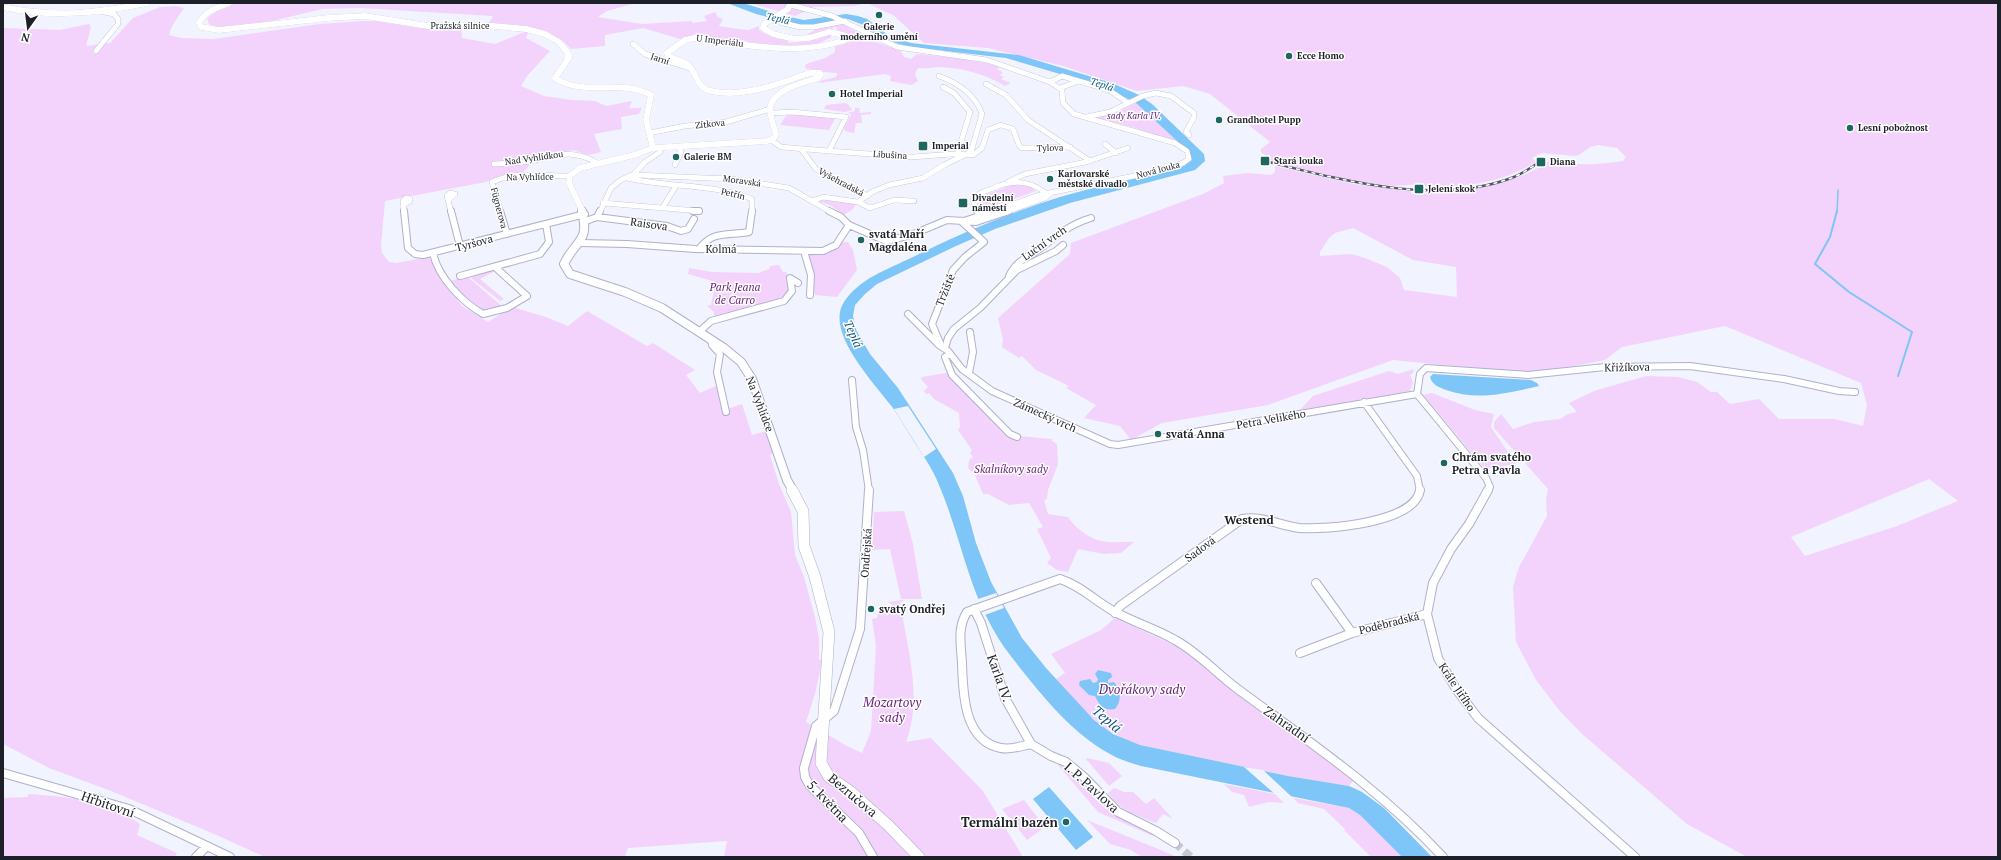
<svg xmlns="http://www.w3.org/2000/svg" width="2001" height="860" font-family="'PT Serif',serif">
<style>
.green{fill:#f3d3fc;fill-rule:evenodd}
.water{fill:#7ec5f8}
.pier{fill:#f1f3fe}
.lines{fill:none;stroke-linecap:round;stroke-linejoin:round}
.stream-far1{stroke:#7ec5f8;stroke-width:1.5}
.stream{stroke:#7ec5f8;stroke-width:2}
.minor-tunnel{stroke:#c7c9d3;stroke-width:8;stroke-dasharray:8 4.5;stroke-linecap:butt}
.minor-far2-casing{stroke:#aeb1cd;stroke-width:5.5}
.minor-far1-casing{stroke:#aeb1cd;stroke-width:8}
.minor-casing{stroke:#aeb1cd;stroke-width:10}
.tertiary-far2-casing{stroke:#aeb1cd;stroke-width:6}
.tertiary-far1-casing{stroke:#aeb1cd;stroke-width:10}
.tertiary-casing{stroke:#aeb1cd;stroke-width:12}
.minor-far2{stroke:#fff;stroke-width:5}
.minor-far1{stroke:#fff;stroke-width:6}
.minor{stroke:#fff;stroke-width:8}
.tertiary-far2{stroke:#fff;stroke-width:6}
.tertiary-far1{stroke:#fff;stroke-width:8}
.tertiary{stroke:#fff;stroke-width:11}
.rail-casing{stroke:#545661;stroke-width:2.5}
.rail{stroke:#fff;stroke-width:1.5;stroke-dasharray:4;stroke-linecap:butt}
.poi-dot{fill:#1e675e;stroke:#fff;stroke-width:1.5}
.labels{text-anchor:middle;stroke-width:3;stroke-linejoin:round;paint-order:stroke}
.far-street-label{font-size:9px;fill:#1d1f29;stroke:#fff}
.far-poi-label{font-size:9px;font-weight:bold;fill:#1d1f29;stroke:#fff;text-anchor:start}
.far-park-label{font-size:9px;font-style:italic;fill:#6b227e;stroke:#fff}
.far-water-label{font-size:10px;font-style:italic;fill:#0f567f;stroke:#fff}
.street-label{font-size:11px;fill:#1d1f29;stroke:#fff}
.poi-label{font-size:11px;font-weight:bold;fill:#1d1f29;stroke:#fff;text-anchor:start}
.park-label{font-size:11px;font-style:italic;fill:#6b227e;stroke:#fff}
.water-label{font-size:12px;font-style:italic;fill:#0f567f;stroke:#fff}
.neighbourhood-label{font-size:12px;font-weight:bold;fill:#1d1f29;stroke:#fff}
.near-street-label{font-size:13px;fill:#1d1f29;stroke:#fff}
.near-park-label{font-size:13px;font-style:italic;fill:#6b227e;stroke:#fff}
.near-poi-label{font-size:13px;font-weight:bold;fill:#1d1f29;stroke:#fff;text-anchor:end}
.near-water-label{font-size:14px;font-style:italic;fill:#0f567f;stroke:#fff}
</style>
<rect width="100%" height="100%" fill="#f1f3fe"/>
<!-- green -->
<path class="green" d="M233,3h403l-29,8 -9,6 44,7 50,-3 1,2 14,-2 -3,-5 11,-4 3,5 5,2 -4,7c5,1 26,4 30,4 3,-1 7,-3 10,-4v4c9,7 24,6 30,13l28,-4 14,-5v3l-13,7 -32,3 -34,-4 -10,-3 -9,1 -41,-5 -12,3 -37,-11 -38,7v11l-34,3 -9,-9 -9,-4 -64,-13 4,-7 -133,-8 -38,1 -58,14 -41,4 -10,-1 -4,-2 -2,-6 16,-11z
M750,3h116l-12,3 -40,1 -19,9z
M867,3h1131v854h-251l-60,-33 -105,-90 -23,-24 -23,-30 -20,-38 -3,-55 6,-20 28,-51 -1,-16 2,-11 -54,-61v-6l7,-8 12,15 21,-7 26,-3 8,-5 9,-2 -8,-9 25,-12 52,-15 32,1 19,5 14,10h6l13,12 29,-5 20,20h56l28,7 4,-21 -6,-22 -136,-57 -103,21 -17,13 -72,14 -140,-14 -125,45 -106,18 -31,17 -11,-14 -36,-8 12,-13 -30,-17 2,-1 -1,-2 -31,-15 -14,-14 -3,2 -17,-11 1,-7 -5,-22 72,-64 1,-11 132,-49 21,-11 -1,-7 25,-3 23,2 4,-3v-6l78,18 54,7h3l2,3h8c8,0 11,-2 18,-3 40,-3 82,-7 115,-33 22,10 47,6 70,3l3,-4 -9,-9 -19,-3 -8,2 -11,8 -4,1 -34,-3 -9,5 4,4c-34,21 -71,25 -110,25l-5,-3 -27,2 -41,-5 -80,-19 -12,-10v-3l9,-7 -60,-48 -27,-8 -46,5 -74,-25 -75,-18 -64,-5 -31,-28zM1353,228l60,32 43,7 1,30 -53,-7 -4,-12 -13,-11 -22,-9 -14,-4 -31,2v-4l9,-14 6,-5zM1929,479l29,22 -61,25 -92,30 -14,-19z
M176,6l8,2 -12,18 -3,9 13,3 32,1 106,-15 43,-3h14l43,7h41l1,10 33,6 34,-14 -3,8 24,13 -23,25 -6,10 23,10 28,4 23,1 11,5 26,-5 -3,7h13l-3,6 -18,3 1,12 -28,5 7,18 -12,3 -17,-5 -39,11 -12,14 -21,1 -14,6 -101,19 -4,44 1,8 7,9 7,1 33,-6 17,28 16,21 26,16 24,-15 34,10 22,9 19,-15 60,35 6,-3 42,27 -9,5 14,18 18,-8 6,25 18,-6 10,31 14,-4 7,21 -3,3 9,29 12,28 4,43 9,22 11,40 4,22v20l3,2 -7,33 -9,28 41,24 15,7 9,-22 5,-85 -4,-27 5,-1 1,-4 5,-2 5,3 5,-3 -2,-8 -3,-2 15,-2 1,1 -4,1c7,45 23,95 6,140l25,-4 52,53 40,66h-299l3,-16 -99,7 -3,9h-360l-53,-24 -101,-42 -62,-23 -46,-24v-716l57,2 29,-6 2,3 -5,19 24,-3 23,-25 27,-11z
M841,23l29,17 31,11 3,6 7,2 6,-5 42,4 42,8 -4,3 6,3 -3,3 4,2 -3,2 10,4 -6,3c-19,-12 -46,-19 -69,-19 -6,1 -12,2 -18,1l-3,6 3,7 -7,4 -21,-4 1,-5 -6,-2 -67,9c6,-5 13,-3 19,-7v-3c-11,-1 -22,-1 -32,-5l1,-4 19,-6 10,-6v-6l7,-1 11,-5v-3l-16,-7 -2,-4c-6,8 -20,8 -29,9l9,-5v-2z
M845,103l3,1 4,6 -7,2 -21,-3 2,-4z
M1136,103l43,40 -47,-16 -37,-8v-2l18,-3z
M855,108h4l1,5 11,-1v2l-10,1 1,8h-6l-2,10 -9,-2 -1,-3 7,-13 -3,-2 7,-2z
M788,113l48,4 -7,13 -49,-5z
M1015,184l13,1 8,6 -50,18 -7,-6 3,-7z
M825,198l32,5 -5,7 -9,5 -11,-9 -14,-5z
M842,242h6l5,8 4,20 -20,27 -22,-2 -7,-40c17,-2 23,0 34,-13z
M779,265l4,7h3c6,10 3,17 -1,27l-71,19v-6l-7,-6 4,-1 5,-23 -28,-8 1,-6 23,4 46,1 11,-4 1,-3z
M493,268l4,2 -17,9 24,20 -4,2 -29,-23 4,-4z
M472,275l-3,3 34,29 -20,6 -22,-18 -11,-14z
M1414,369l-2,5h-2l3,9 -3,8 -112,21 15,-16 76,-25 9,3z
M946,373l5,3 57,59 44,4v2l5,3 1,20 -10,26 -1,9 -3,1 4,14 20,3c9,13 25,25 42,25 8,1 16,-1 24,0l-13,11 -17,1 -26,-5 -10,23 -11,-2 -10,-7 4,-5 -14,-29 6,-2 -14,-24 -20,2 -21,-11h-5l-8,-19 -7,-7 1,-8 4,-3 -3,-4 2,-3 -14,-20 2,-3 -1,-14 -25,-14 -5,-6 -3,1 -2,-3 4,-4 -7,-8 1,-2z
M1432,393l43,17 19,4 -3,13 25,37 -31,5 -62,-74z
M904,511l9,33 9,55h-21l-11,-50 -18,1 2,-38z
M1115,618l63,29 178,130 -7,9 -61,-10 -148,-31c-41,-14 -56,-35 -84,-66l9,-6 -14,-19 50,-24z
M1087,758l22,5 13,13 -13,10 -23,-27z
M1059,764l6,3 32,34 15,13 40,19 1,3 -55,-24 -40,-47z
M1224,784l51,10 9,9 -15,-1 -20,5 -5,-12 -12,-3z
M1114,788l10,4h9l13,12 8,-6 19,21 -10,-5 -7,9c-23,-9 -32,-10 -48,-30z
M29,794c38,3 79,6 111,30l-3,11 40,18 -2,4h-172v-59l24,-1z
M1293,798l56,10 11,7 42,42h-31l-27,-27 1,-1 -21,-20 -26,-6z
M1024,800l21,27 -18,13 -25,-31z
M1087,820l86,35 2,2h-33l-11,-7 -21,-6z"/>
<!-- water -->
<path class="water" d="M727,3h16l42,13 19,4 42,-6 12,2 9,3 21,16 23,8 108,12 93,28 27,12 13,9 52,50 1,7 -10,9 -125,33 -75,26 -39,17 -79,38 -12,10 -10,11 -2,11 3,14 14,24 28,34 55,85 10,23 13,47 15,39 31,56 24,30 48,52 19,14 27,11 148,31 61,10 13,6 22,16 48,49h-30l-42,-42 -11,-7 -208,-42c-10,-3 -21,-6 -31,-12 -40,-22 -72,-63 -100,-99 -41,-54 -46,-111 -71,-170 -6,-16 -17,-31 -26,-45 -7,-11 -13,-22 -20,-32 -17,-23 -69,-76 -49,-106 15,-23 44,-33 67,-44 48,-24 97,-45 149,-61 41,-12 83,-19 124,-31l7,-6 -1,-7 -54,-50 -32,-16 -98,-29 -95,-11 -23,-6 -21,-10 -1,-5 -18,-7 -42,7 -11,-2 -39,-10z
M1433,374l98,6 6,3 2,3c-32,7 -61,15 -93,4 -7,-3 -14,-5 -16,-13z
M1098,670l13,3 1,4 -4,3v3l6,-1c7,8 8,19 1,27 -11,2 -16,-4 -20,-13l-6,-1 -10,-10 1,-4 10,-2 3,4 4,-1 1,-3 -3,-5z
M1049,787l44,50 -17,13 -43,-51z"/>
<!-- pier -->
<path class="pier" d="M908,406l28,43 -12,8 -30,-48z
M996,593l8,15 -19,7 -7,-16z
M1244,767l19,3 30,28 -18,-4z"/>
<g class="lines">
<!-- stream-far1 -->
<path class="stream-far1" d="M1837,212l1,-22"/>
<!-- stream -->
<path class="stream" d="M1837,211l-7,26 -15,27 34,28 63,40 -14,44"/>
<!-- minor-tunnel -->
<path class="minor-tunnel" d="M1175,843l16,14"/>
<defs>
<path id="minor-far2" d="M791,5l41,11 65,31 90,13 63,22 12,8 1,13 11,11 101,29 12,8 2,8 -6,4 -34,10 -110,22 -48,17
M771,20l29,7h14l31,-6
M633,44l12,10 45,14
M96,51l22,-27v-5l-4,-5 -15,-3
M1050,82l12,-6 47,14 19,13
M986,84l20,11 22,25 62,41
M943,87l11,6 16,19 -12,40 4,3
M1060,88l19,-7
M772,113l20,-1 54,5 -17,34
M1086,117l24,-5 33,-16 13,-3 15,3 23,17v4l-8,15 3,3
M649,133l36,-7 41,-4 44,-13
M771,140l10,7 48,4 83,6 41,-3 20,1 9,-7 6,-18 13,-5 12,4 6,16 3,3 48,-1
M1105,144l11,9
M801,149l15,20 52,27
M494,164c12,-1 25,-1 37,-3 26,-5 41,-13 66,2
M675,165l6,-13 -2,-5
M625,178l11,-3 95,4 58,9 42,24
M627,178c42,10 85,5 125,21v13
M1008,182l17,-8 61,-12 42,-14
M450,193l5,1 -7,6 -1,-4z
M448,200l3,12
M812,201l11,-4 35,5 14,-10 17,-7 34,-7 21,-13 27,-13 11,-38c-7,-20 -24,-31 -43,-38
M858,202l12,6 24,-8 20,1
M603,203l96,8
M404,205l6,-4v-2l-4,-1 -3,3 1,11
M663,207l13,-21
M501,212l-9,-30c22,-11 53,-6 78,-6
M600,212l11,-24 10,-8 13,-6 11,-12 15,-10
M978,212l-5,-12c5,-7 10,-8 18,-11 21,-9 36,-10 55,4
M1006,212l39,-14 6,-5"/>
<path id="minor-far1" d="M404,211l4,37 7,6 8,1 162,-41
M451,211l9,35
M500,211l7,23
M693,211h6
M829,211l12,6 8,8 37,16 25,-6 36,-15 17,1 30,-10
M977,211l2,4
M597,217l3,-6
M586,221l11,-4 70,9 14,5 7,-2 6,-10
M967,221l9,1 33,-11
M580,243l47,1 68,5 128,2 13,-6 13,-20
M699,249c14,-19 29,-13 50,-17l3,-21
M804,251l7,24 -1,20
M433,253c5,24 29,49 50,61l24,-6 20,-12 -32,-29
M460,276l80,-22 9,-12 -3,-18
M1009,276c7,-15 19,-19 32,-28 16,-13 30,-24 50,-30
M908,314l31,31 9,6 14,18 30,22 118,53 8,1 299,-51
M699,332l12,-11 73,-20 8,-10 -2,-13 8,5
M711,340l1,5 8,9 -3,18 9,40
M940,343l-8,-19 21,-54 12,-13 19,-15 -23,-21
M945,348l3,-10 6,-9 26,-21 37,-38 39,-19 7,-6
M950,354l-5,3 7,18 58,59 7,3
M969,373l4,-21 -3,-20
M852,380l4,47 7,23 6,41
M1417,394l69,84 4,9 -2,4
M1417,394l3,-20 6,-6 102,7 77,-8 85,-1 94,13 55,12 16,1
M1364,402l53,74 3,15"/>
<path id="minor" d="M869,490l-9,139 -26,82 -18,15 -12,42 1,9 5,9 49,47 14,24
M1488,490l-19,34 -18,25 -18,34 -6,31 11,44 18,31 22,29 157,139
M1316,583l36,50
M974,609l7,14 24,75 26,46 20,12 15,6 18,15 34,35 38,19 19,12
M1115,613l5,-7 122,-87c20,-4 38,7 58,9 26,2 115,-5 120,-38
M1300,653l52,-20 75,-19
M1031,744c-10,2 -20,6 -30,4 -38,-7 -38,-57 -39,-85 -1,-18 -5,-35 5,-51l93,-33c22,7 37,24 57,34 19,10 39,16 58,27 24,13 42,34 64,50 73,54 142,100 204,167
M3,773l126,36 101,48
M196,857l10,-10"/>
<path id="tertiary-far2" d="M229,3c-12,5 -24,8 -30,20l2,4 18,3 109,-12 37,-2 63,10 54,-1 44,4 19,5 14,8 9,11v6l-13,19c28,19 64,0 96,17l-5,25 7,28
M3,7c49,11 95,6 144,-4
M583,212l-14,-29 1,-7 10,-8 54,-13 19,-7 114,-7 7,-3 2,-4c-2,-7 -6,-17 -6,-25 1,-19 34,-27 48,-31l3,-3 -1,-2c-11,-2 -20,4 -30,7 -24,8 -53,17 -79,11 -15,-3 -13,-17 -23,-26 -5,-4 -14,-6 -20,-9l-1,-3 18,-13 9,-2c48,6 104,19 151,2l-2,-5 -14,-3 -20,6 -14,1 -22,-5 -10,-6 1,-4 24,-15 3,-6"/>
<path id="tertiary-far1" d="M582,211c8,32 -7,29 -18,53l6,10 55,18 37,16 62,40 17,14 11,17 35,101 6,11"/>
<path id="tertiary" d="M792,490l11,21 1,35 11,31 14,55 -8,131 8,14 21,14 39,35 30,31"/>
</defs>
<!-- minor-far2 casing -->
<use href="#minor-far2" class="minor-far2-casing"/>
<!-- minor-far1 casing -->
<use href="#minor-far1" class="minor-far1-casing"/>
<!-- minor casing -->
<use href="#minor" class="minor-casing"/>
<!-- tertiary-far2 casing -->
<use href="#tertiary-far2" class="tertiary-far2-casing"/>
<!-- tertiary-far1 casing -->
<use href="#tertiary-far1" class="tertiary-far1-casing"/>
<!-- tertiary casing -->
<use href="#tertiary" class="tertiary-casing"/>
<!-- minor-far2 -->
<use href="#minor-far2" class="minor-far2"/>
<!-- minor-far1 -->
<use href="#minor-far1" class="minor-far1"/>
<!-- minor -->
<use href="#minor" class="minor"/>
<!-- tertiary-far2 -->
<use href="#tertiary-far2" class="tertiary-far2"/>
<!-- tertiary-far1 -->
<use href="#tertiary-far1" class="tertiary-far1"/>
<!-- tertiary -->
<use href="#tertiary" class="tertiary"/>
<defs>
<path id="rail" d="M1265,161c76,19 173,46 249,16 10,-4 20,-12 29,-17"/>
</defs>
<!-- rail casing -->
<use href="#rail" class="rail-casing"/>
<!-- rail -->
<use href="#rail" class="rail"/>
</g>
<!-- markers -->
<g class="poi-dot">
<circle cx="879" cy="15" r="4"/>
<circle cx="1289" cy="56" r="4"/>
<circle cx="832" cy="94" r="4"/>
<circle cx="1219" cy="120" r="4"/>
<circle cx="1850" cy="128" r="4"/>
<rect x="918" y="141" width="10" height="10" rx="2"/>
<circle cx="676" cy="157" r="4"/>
<rect x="1260" y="156" width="10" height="10" rx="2"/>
<rect x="1536" y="157" width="10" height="10" rx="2"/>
<circle cx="1050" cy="179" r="4"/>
<rect x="1414" y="184" width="10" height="10" rx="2"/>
<rect x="958" y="198" width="10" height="10" rx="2"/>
<circle cx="861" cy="240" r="4"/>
<circle cx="1158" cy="434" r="4"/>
<circle cx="1444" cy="463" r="4"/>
<circle cx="871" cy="609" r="4"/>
<circle cx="1066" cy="822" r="4"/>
</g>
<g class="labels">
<!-- far-street labels -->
<g class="far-street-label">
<text x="460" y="29">Pražská silnice</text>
<text transform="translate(720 41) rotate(7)" y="3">U Imperiálu</text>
<text transform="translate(660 59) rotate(19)" y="3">Jarní</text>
<text transform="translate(710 124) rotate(-6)" y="3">Zítkova</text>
<text transform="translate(1050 148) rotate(-2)" y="3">Tylova</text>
<text transform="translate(890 155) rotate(3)" y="3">Libušina</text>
<text transform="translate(534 158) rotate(-8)" y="3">Nad Vyhlídkou</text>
<text transform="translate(1158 170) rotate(-15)" y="3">Nová louka</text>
<text transform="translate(530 177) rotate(-1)" y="3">Na Vyhlídce</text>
<text transform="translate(742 181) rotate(8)" y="3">Moravská</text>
<text transform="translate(841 182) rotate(28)" y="3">Vyšehradská</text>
<text transform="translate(733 194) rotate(13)" y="3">Petřín</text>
<text transform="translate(499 208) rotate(75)" y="3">Fügnerova</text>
</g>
<!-- far-poi labels -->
<g class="far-poi-label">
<text x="879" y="30" text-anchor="middle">Galerie<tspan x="879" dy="10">moderního umění</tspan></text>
<text x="1297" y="59">Ecce Homo</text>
<text x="840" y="97">Hotel Imperial</text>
<text x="1227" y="123">Grandhotel Pupp</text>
<text x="1858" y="131">Lesní pobožnost</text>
<text x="932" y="149">Imperial</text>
<text x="684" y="160">Galerie BM</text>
<text x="1274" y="164">Stará louka</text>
<text x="1550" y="165">Diana</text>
<text x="1058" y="177">Karlovarské<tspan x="1058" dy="10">městské divadlo</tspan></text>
<text x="1428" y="192">Jelení skok</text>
<text x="972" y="201">Divadelní<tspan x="972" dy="10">náměstí</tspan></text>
</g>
<!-- far-park labels -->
<g class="far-park-label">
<text x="1134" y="119">sady Karla IV.</text>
</g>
<!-- far-water labels -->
<g class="far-water-label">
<text transform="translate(778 18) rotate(13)" y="4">Teplá</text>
<text transform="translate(1102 84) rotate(18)" y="4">Teplá</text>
</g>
<!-- street labels -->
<g class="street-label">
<text transform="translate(649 224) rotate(8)" y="4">Raisova</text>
<text transform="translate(474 243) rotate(-15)" y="4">Tyršova</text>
<text transform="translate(1044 243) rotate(-35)" y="4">Luční vrch</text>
<text x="721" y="253">Kolmá</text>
<text transform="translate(945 290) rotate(-68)" y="4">Tržiště</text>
<text transform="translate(1627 367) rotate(-1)" y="4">Křižíkova</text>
<text transform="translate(760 404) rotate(69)" y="4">Na Vyhlídce</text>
<text transform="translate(1045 415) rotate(24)" y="4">Zámecký vrch</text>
<text transform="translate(1271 419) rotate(-10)" y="4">Petra Velikého</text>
<text transform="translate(1200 549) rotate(-36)" y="4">Sadová</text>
<text transform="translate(866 553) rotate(-86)" y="4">Ondřejská</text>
<text transform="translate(1389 623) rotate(-14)" y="4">Poděbradská</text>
<text transform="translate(1457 687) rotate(56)" y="4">Krále Jiřího</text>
</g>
<!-- poi labels -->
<g class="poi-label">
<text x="869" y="238">svatá Maří<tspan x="869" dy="13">Magdaléna</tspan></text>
<text x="1166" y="438">svatá Anna</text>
<text x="1452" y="461">Chrám svatého<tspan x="1452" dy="13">Petra a Pavla</tspan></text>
<text x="879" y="613">svatý Ondřej</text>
</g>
<!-- park labels -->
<g class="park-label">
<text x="735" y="291">Park Jeana<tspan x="735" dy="13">de Carro</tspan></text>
<text x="1011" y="473">Skalníkovy sady</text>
</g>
<!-- water labels -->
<g class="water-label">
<text transform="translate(853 334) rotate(66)" y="4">Teplá</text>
</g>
<!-- neighbourhood labels -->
<g class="neighbourhood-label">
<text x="1249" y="524">Westend</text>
</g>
<!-- near-street labels -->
<g class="near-street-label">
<text transform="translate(1000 678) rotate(70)" y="5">Karla IV.</text>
<text transform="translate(1287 724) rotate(35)" y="5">Zahradní</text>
<text transform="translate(1092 787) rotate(42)" y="5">I. P. Pavlova</text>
<text transform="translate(853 795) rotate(40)" y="5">Bezručova</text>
<text transform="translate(828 801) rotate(46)" y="5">5. května</text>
<text transform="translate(108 804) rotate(19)" y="5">Hřbitovní</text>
</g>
<!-- near-park labels -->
<g class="near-park-label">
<text x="1142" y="694">Dvořákovy sady</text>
<text x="892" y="707">Mozartovy<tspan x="892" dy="15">sady</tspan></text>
</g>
<!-- near-poi labels -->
<g class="near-poi-label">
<text x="1058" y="827">Termální bazén</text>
</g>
<!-- near-water labels -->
<g class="near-water-label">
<text transform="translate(1107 719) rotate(40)" y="5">Teplá</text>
</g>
</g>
<!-- border -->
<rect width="2001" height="860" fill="none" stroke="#1d1f29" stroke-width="8"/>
<!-- north arrow -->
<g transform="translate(28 28) rotate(194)" stroke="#ffffff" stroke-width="3" paint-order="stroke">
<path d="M0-3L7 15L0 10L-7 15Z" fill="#1d1f29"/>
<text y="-6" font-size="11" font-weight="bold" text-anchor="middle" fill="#1d1f29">N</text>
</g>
</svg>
